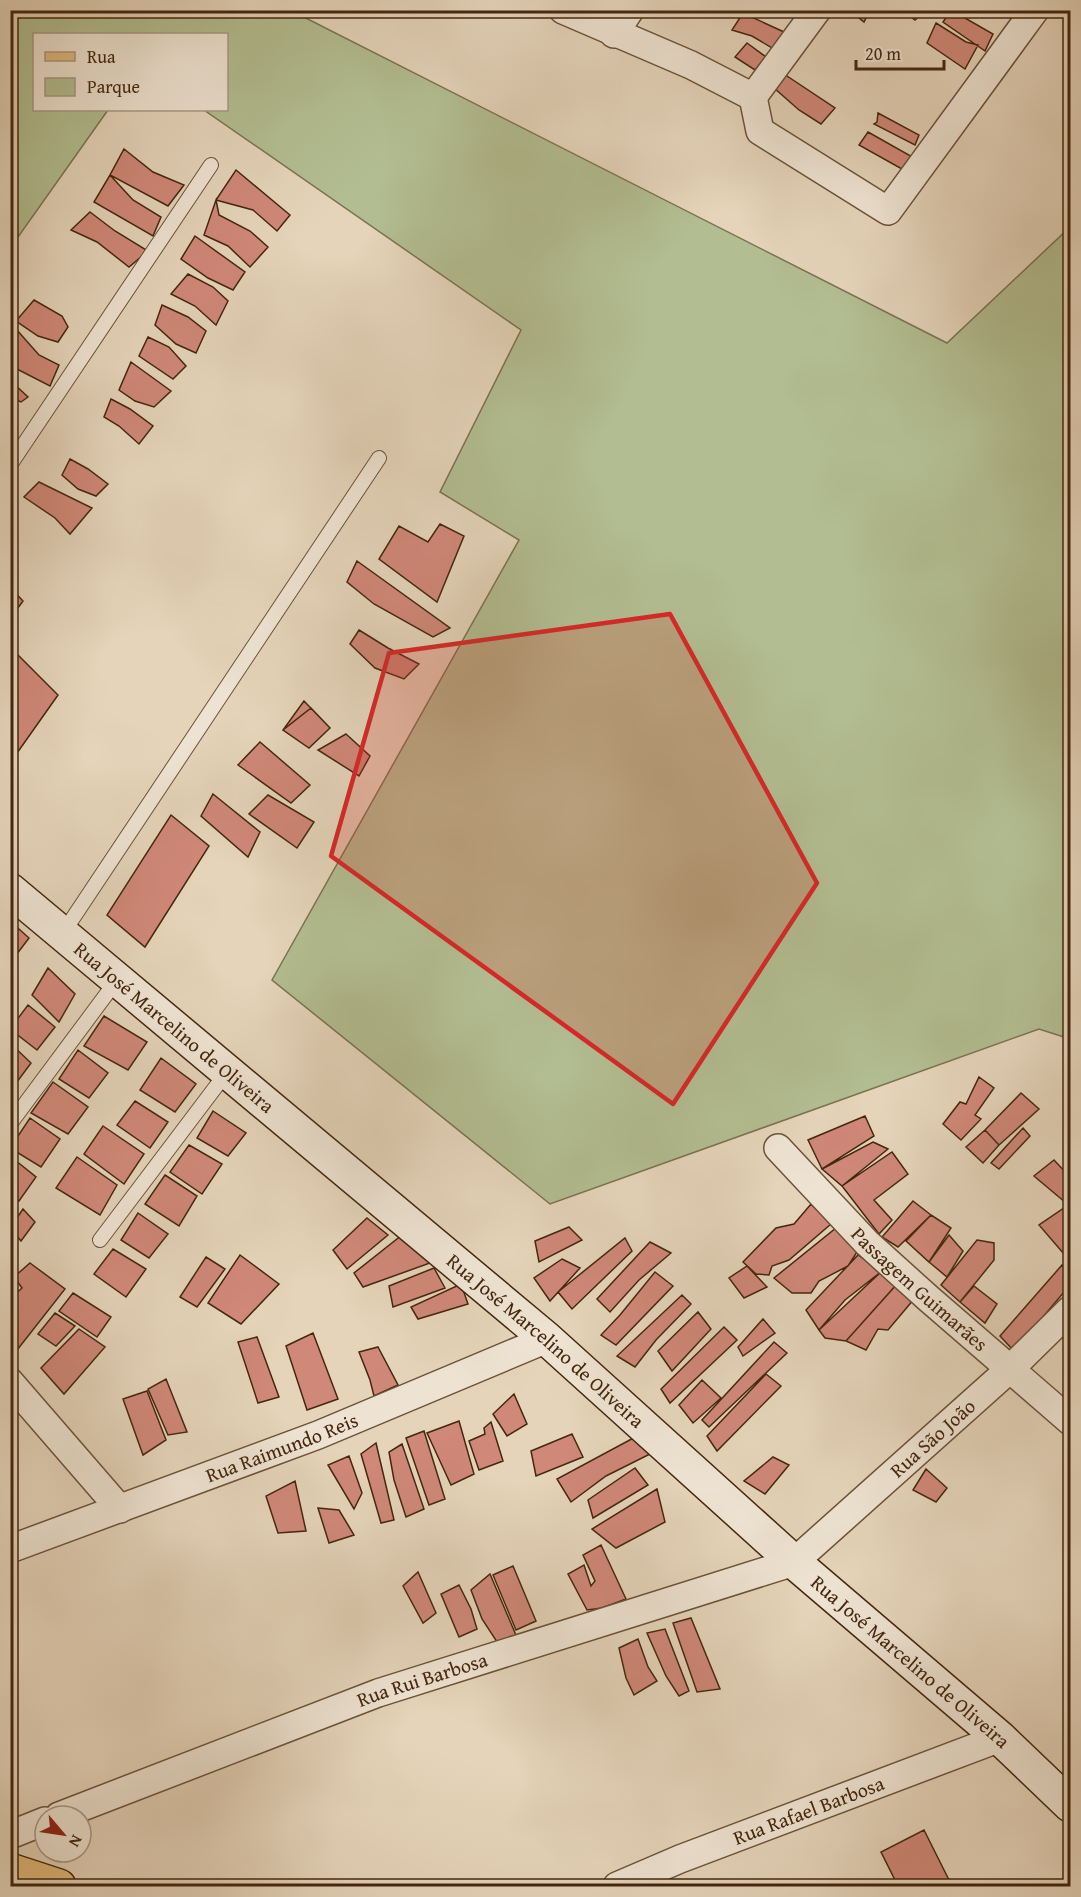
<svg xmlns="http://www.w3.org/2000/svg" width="1081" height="1897" font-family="'Gentium Book Plus',serif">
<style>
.green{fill:#b2bd91;stroke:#7c7250;stroke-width:1.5}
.building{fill:#d08879;stroke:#45270e;stroke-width:1.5}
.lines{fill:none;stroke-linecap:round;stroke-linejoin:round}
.lane-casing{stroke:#6d5239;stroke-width:16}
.street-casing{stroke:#6d5239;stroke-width:30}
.secondary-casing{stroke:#45270e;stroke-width:36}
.primary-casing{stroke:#45270e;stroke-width:36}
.path{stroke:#45270e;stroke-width:4;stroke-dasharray:1.5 3;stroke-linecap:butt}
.lane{stroke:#eee3d2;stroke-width:14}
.street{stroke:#eee3d2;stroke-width:27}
.secondary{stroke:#eee3d2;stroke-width:33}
.primary{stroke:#e2ba7d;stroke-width:33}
.marked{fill:#d62828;fill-opacity:0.2;stroke:#d62828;stroke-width:4.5;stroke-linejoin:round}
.labels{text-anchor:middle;stroke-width:5;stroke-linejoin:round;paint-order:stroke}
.street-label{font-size:20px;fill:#45270e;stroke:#eee3d2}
</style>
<rect width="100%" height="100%" fill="#e5d4ba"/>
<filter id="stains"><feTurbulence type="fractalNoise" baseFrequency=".00333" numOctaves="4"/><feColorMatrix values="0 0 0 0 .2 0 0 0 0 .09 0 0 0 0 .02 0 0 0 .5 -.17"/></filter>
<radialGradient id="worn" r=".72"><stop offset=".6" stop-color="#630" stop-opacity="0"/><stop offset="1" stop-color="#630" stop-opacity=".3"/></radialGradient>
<!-- green -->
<path class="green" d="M11,10l281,1 655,332 123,-116v812l-31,-10 -489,175 -278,-224 247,-440 -79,-48 81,-162 -317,-220h22v-76h-192v76h74l-97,137z"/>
<!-- building -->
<path class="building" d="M849,10h21l-6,12z
M902,10h33l-2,5 -9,-3 -9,8z
M951,10l42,24 -8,17 -42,-29z
M743,13l41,19 -7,19 -25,-15 -20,-6z
M936,23l30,19 12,3 -13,24 -38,-26z
M747,43l19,14 -11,13 -20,-13z
M781,72l54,36 -14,16 -22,-14 -26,-23z
M878,113l41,22 -4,10 -41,-21 3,-2z
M868,132l48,27 -7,14 -50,-28z
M124,149l29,23 31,13 -16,21 -58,-31z
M236,170l54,45 -13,16 -24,-21 -37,-10z
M110,175l23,25 28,17 -8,19 -59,-34z
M216,200l3,15 31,16 18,16 -18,20 -22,-21 -24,-11z
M90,212l25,19 33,20 -19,16 -32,-25 -26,-12z
M195,236l50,36 -12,18 -25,-12 -27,-19z
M188,274l25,13 15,14 -12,24 -21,-19 -24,-12z
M34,300l28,16 6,11 -10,15 -20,-6 -22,-15z
M162,305l26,12 18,14 -10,22 -20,-9 -21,-19z
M16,329l23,26 20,10 -9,21 -39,-20 -1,-29z
M148,337l21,10 17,19 -13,13 -34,-23z
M131,362l40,29 -17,16 -19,-6 -16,-11z
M10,381l3,2 15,14 -7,5 -11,-5z
M111,399l19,10 23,17 -14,18 -20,-18 -15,-9z
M70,459l18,10 20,15 -12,12 -18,-7 -16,-14z
M39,482l53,26 -22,26 -15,-16 -31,-21z
M440,524l24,12 -27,66 -58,-43 20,-33 29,16z
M357,561l93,67 -17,9 -59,-33 -27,-22z
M10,587l13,14 -8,11 -5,-6z
M359,630l29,18 31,16 -15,15 -29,-11 -25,-24z
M15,652l43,43 -48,68v-103z
M304,701l26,27 -21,20 -26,-18z
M311,708l19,20 -21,20 -26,-18z
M346,734l24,22 -11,20 -41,-26z
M260,742l50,43 -19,18 -53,-38z
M213,794l47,38 -12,25 -47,-41z
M268,795l46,27 -17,26 -48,-34z
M171,815l38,31 -64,101 -38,-32z
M10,921l19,17 -19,25z
M48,968l27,26 -16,28 -27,-27z
M28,1005l27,22 -18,23 -27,-21z
M104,1016l43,26 -19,28 -44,-24z
M10,1043l21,20 -17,23 -4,-2z
M78,1050l30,23 -19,25 -30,-19z
M161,1058l35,26 -21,28 -35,-22z
M979,1077l15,11 -19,27 6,4 -20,21 -18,-16 17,-22 6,2z
M53,1082l35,25 -20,27 -37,-21z
M1021,1093l18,16 -40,36 -14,-15z
M135,1101l33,21 -18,26 -33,-23z
M213,1111l33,22 -18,23 -31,-18z
M865,1116l9,20 -52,33 -14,-29z
M30,1118l30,21 -19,28 -31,-19z
M103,1126l41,28 -20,30 -40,-30z
M1023,1128l7,8 -31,33 -8,-6z
M985,1130l14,15 -16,18 -17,-16z
M873,1142l15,7 -46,37 -20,-17z
M189,1145l33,19 -20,30 -32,-22z
M892,1152l16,22 -34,26 18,20 -13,14 -37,-48z
M10,1156l26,21 -17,24 -9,-6z
M77,1157l40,28 -17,30 -44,-27z
M1054,1160l16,17v20l-4,6 -32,-27z
M165,1175l32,21 -18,30 -34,-22z
M913,1201l18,14 -33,32 -16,-10z
M811,1204l20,20 -42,36 -17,6 -3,9 -13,-1 -13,-12 33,-34 18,-4z
M1064,1208l6,4v49l-31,-36z
M23,1209l12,13 -14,19 -11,-13z
M138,1213l30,21 -19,24 -28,-18z
M931,1215l20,13 -22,34 -23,-21z
M367,1218l21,17 -41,34 -14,-19z
M569,1227l13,13 -43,22 -4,-21z
M836,1228l23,21 -11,17 -29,15 -8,12h-19l-18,-15z
M402,1235l28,28 -67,24 -9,-14z
M949,1235l14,16 -16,26 -18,-15z
M625,1238l7,13 -60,58 -14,-17z
M977,1240l17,3v17l-34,42 -19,-17z
M650,1242l21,11 -32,27 -29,32 -13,-13z
M113,1249l33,20 -20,28 -32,-23z
M240,1255l39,29 -38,40 -33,-21z
M858,1255l24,16 -37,29 -26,30 -13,-20z
M206,1257l19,12 -28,38 -17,-10z
M562,1259l18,9 -30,33 -16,-23z
M30,1263l35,26 -55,70v-60l12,-11 -8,-11z
M1062,1265l8,11v9l-56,66 -14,-15z
M747,1266l20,21 -23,11 -15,-20z
M434,1268l11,20 -52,19 -4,-21z
M882,1271l15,13 -51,57 -21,-3 -6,-8z
M655,1272l18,14 -57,59 -15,-10 19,-20z
M461,1284l7,20 -50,15 -7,-12z
M897,1284l17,15 -26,31 -10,-1 -12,21 -20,-9z
M974,1286l23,18 -12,19 -25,-21z
M73,1293l38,24 -14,20 -38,-26z
M682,1295l9,9 -35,36 -21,27 -18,-11z
M698,1312l13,17 -39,42 -14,-20z
M55,1313l20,13 -19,20 -18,-12z
M763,1319l12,14 -32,23 -5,-9z
M724,1327l13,13 -67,63 -9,-14z
M79,1329l26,18 -41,47 -23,-26z
M313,1333l25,66 -31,11 -21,-64z
M257,1337l22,60 -21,6 -20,-61z
M774,1342l13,11 -78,74 -7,-7z
M378,1347l20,38 -24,11 -4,-16 -11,-28z
M766,1374l15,12 -64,65 -10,-15z
M166,1379l21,53 -19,3 -20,-46z
M702,1380l19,18 -28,25 -14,-18z
M147,1391l19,49 -23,15 -20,-56z
M514,1394l13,30 -20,12 -14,-22z
M459,1421l15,53 -23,11 -24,-52z
M491,1422l12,39 -24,9 -10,-29 16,-7 -1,-6z
M424,1431l21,68 -16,6 -23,-67z
M572,1434l11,23 -47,19 -5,-25z
M639,1435l15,17 -48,24 -35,26 -14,-23z
M376,1443l18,77 -13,3 -20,-69z
M402,1444l22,65 -18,8 -12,-37 -5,-28z
M349,1456l13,37 -8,16 -26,-44z
M773,1457l16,8 -24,29 -21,-13z
M635,1468l13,17 -55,33 -5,-18z
M926,1469l21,19 -11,14 -23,-12z
M295,1481l11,50 -28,2 -12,-37z
M657,1489l8,33 -49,26 -24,-19z
M318,1508l21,2 15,25 -25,8z
M601,1545l25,54 -24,9 -15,2 -19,-36 16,-9 7,21 4,-5 -12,-26z
M513,1566l23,55 -20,9 -23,-55z
M418,1572l18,41 -13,10 -20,-37z
M490,1574l28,66 -19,5 -17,-26 -11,-29z
M459,1585l12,24 6,20 -18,8 -18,-43z
M691,1618l29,71 -23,3 -24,-69z
M665,1629l24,62 -10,5 -13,-20 -19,-43z
M638,1639l10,28 9,14 -23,14 -8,-17 -7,-30z
M924,1830l28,56h-54l-17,-34z"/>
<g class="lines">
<defs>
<path id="lane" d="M10,465l201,-300
M63,933l316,-475
M10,1124l107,-144
M100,1240l127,-168"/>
<g id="street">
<path d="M563,10l128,55 62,32 7,34 128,80 147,-201"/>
<path d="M614,34l16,-24"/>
<path d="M753,97l64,-87"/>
<path id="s1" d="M778,1148l89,95 61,55 142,123"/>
<path d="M10,1382l110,127"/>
<path id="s2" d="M10,1549l308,-114 229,-96"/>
<path id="s3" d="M59,1816l319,-123 416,-131 217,-194 59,-58"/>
<path d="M10,1835l35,-14"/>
<path id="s4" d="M617,1886l63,-27 320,-121"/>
</g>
<g id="secondary">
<path id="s5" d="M10,890l537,449 247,223 206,176 70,67"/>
</g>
<path id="primary" d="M10,1870l49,16"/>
</defs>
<!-- lane casing -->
<use href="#lane" class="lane-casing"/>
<!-- street casing -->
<use href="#street" class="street-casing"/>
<!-- secondary casing -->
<use href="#secondary" class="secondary-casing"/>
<!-- primary casing -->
<use href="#primary" class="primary-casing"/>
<!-- path -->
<path class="path" d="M91,1884l8,2"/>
<!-- lane -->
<use href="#lane" class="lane"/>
<!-- street -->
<use href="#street" class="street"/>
<!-- secondary -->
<use href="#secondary" class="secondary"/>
<!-- primary -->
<use href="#primary" class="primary"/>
</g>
<!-- marked area -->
<path class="marked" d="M670,614l147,269 -144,221 -342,-248 58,-203z"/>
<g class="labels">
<!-- street labels -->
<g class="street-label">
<text dy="7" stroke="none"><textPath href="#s5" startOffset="214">Rua José Marcelino de Oliveira</textPath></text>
<text dy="7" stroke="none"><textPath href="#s1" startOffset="200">Passagem Guimarães</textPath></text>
<text dy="7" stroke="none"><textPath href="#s5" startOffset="700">Rua José Marcelino de Oliveira</textPath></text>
<text dy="7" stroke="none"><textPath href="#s3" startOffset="964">Rua São João</textPath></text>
<text dy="7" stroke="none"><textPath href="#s2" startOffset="290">Rua Raimundo Reis</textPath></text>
<text dy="7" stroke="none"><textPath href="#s5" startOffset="1186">Rua José Marcelino de Oliveira</textPath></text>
<text dy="7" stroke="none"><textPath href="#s3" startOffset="388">Rua Rui Barbosa</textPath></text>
<text dy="7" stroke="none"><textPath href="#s4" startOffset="206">Rua Rafael Barbosa</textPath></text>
</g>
</g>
<!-- margin -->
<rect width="1081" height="1897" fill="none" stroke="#e5d4ba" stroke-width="36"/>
<rect x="12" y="12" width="1057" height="1873" fill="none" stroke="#45270e" stroke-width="3"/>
<rect x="18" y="18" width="1045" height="1861" fill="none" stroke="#45270e" stroke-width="1.5"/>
<!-- legend -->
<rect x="33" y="33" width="195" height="78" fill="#eee3d2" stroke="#aa9884" stroke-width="1.5"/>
<rect x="45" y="52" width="30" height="9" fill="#e2ba7d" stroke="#aa9884" stroke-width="1.5"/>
<text x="87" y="63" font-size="18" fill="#45270e">Rua</text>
<rect x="45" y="78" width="30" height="18" fill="#b2bd91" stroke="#aa9884" stroke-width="1.5"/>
<text x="87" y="93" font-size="18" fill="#45270e">Parque</text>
<!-- north arrow -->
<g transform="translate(63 1834) rotate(119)"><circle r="28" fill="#eee3d2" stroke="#aa9884" stroke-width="1.5"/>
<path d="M0-4.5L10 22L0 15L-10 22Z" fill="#8f2418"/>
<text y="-9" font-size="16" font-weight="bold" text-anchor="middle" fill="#45270e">N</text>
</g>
<!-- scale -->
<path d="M856 60v9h88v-9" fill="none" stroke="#45270e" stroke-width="3"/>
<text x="865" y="60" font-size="18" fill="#45270e" stroke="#eee3d2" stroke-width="4.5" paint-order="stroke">20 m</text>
<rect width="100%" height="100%" filter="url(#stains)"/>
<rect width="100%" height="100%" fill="url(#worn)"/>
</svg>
